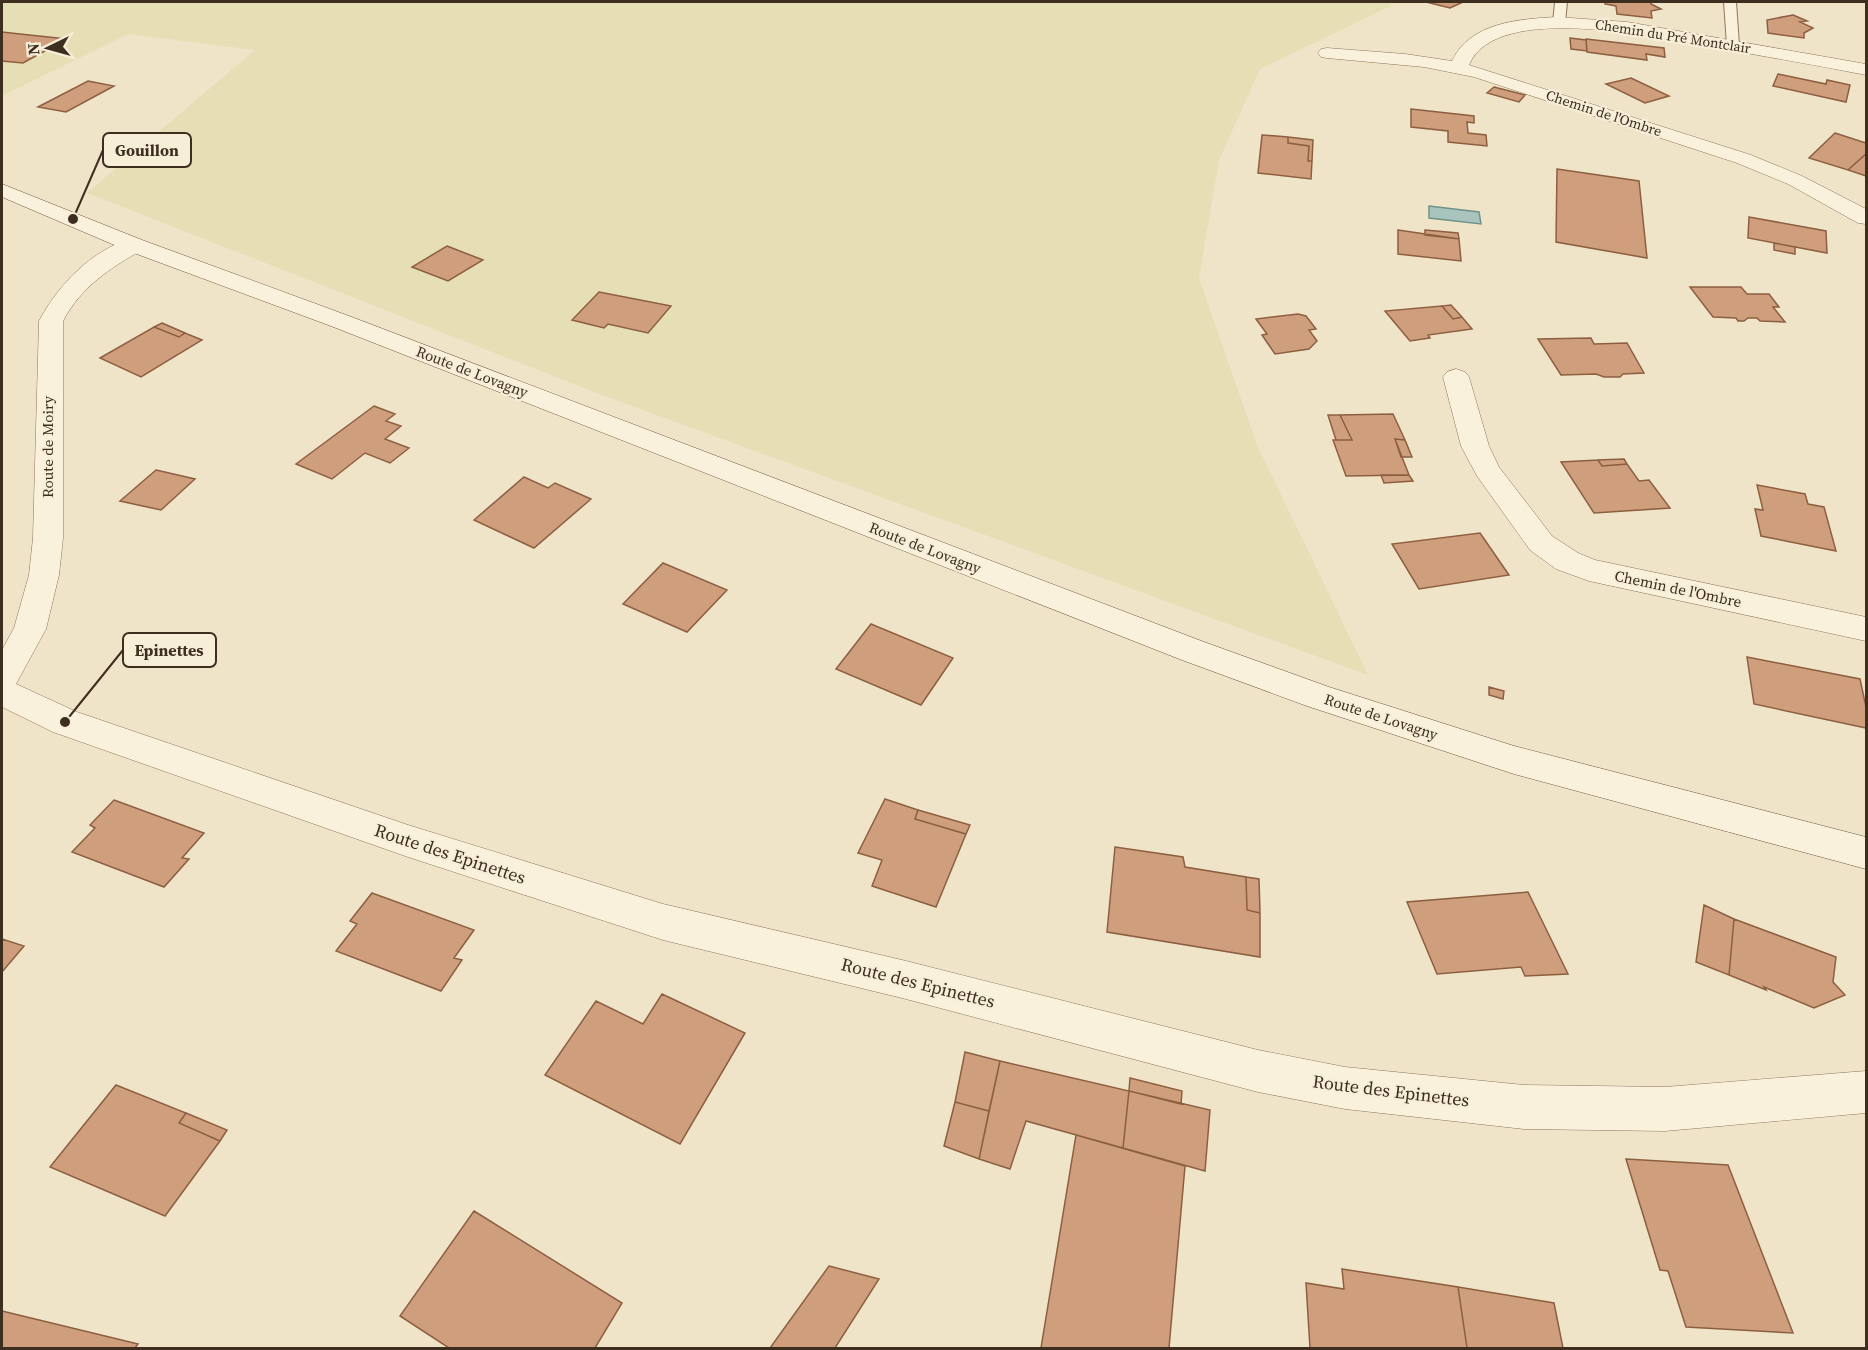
<svg xmlns="http://www.w3.org/2000/svg" width="1868" height="1350" font-family="'Source Serif 4',serif">
<style>
.farmland{fill:#e6deb5}
.water{fill:#a9c4bc;stroke:#6f938a;stroke-width:1.5}
.building{fill:#cf9f7d;stroke:#8d5f41;stroke-width:1.5}
.lines{fill:none;stroke-linecap:round;stroke-linejoin:round}
.service-casing{stroke:#8d765c;stroke-width:2}
.minor-casing{stroke:#8d765c;stroke-width:1}
.secondary-casing{stroke:#6f573f;stroke-width:1}
.service{fill:#faf1dc;fill-rule:evenodd}
.minor{fill:#faf1dc;fill-rule:evenodd}
.secondary{fill:#faf1dc;fill-rule:evenodd}
.labels{text-anchor:middle;stroke-width:4.5;stroke-linejoin:round;paint-order:stroke}
.far-street-label{font-size:14px;fill:#3d2e20;stroke:#f7eed8}
.street-label{font-size:15px;fill:#3d2e20;stroke:#f7eed8}
.near-street-label{font-size:18px;fill:#3d2e20;stroke:#f7eed8}
.leader{fill:none;stroke:#3d2e20;stroke-width:2}
.callout-dot{fill:#3d2e20;stroke:#f7eed8;stroke-width:2}
.callout{fill:#f7eed8;stroke:#3d2e20;stroke-width:2}
.callout-label{font-size:16px;text-anchor:middle;font-weight:bold;fill:#3d2e20}
</style>
<rect width="100%" height="100%" fill="#f0e4c8"/>
<!-- farmland -->
<path class="farmland" d="M2,2h1389v4l-131,63 -41,91 -20,118 58,167 111,230 -766,-280 -515,-202 168,-143 -127,-16 -126,62z"/>
<!-- water -->
<path class="water" d="M1429,206l50,6 2,12 -52,-6z"/>
<!-- building -->
<path class="building" d="M1426,2h37l-13,6z
M1606,2h45v2l10,5 -10,2 1,7 -35,-4 -1,-8 -11,-2z
M1793,15l14,6 -7,1 13,6 -9,5v5l-36,-5 -1,-13z
M2,32l18,2 47,5 -44,24 -21,-2z
M1570,38l16,2 1,11 -16,-2z
M1586,39l78,9 1,9 -19,-3 1,6 -60,-8z
M1778,74l48,10 1,-4 23,5 -4,17 -73,-16z
M1631,78l38,18 -24,7 -39,-19z
M88,81l26,5 -48,26 -28,-5z
M1494,87l31,8 -6,7 -32,-9z
M1411,109l63,7v7l-7,-1 1,11 18,2 1,11 -39,-4v-11l-37,-4z
M1835,133l31,10v11l-18,16 -39,-12z
M1262,135l26,2v6l21,3 -1,15h4l-1,18 -53,-6z
M1288,137l25,3 -1,21h-4l1,-15 -21,-3z
M1866,154v22l-18,-6z
M1557,169l82,12 8,77 -91,-16z
M1749,217l77,14 1,22 -79,-15z
M1398,230l61,9 2,22 -63,-7z
M1425,230l33,3 1,6 -34,-4z
M1774,243l21,4v7l-21,-4z
M447,246l36,14 -35,21 -36,-14z
M1690,287h51l6,7h22l10,13h-6l12,15 -25,-1 -3,-3h-9l-4,3h-6l-2,-3 -23,-1z
M599,292l72,14 -23,27 -40,-9 -4,4 -32,-8z
M1451,305l11,12 -9,2 -11,-13z
M1442,306l11,13 9,-2 10,12 -44,6 2,3 -20,3 -25,-30z
M1298,314l8,2 10,13 -7,1 8,11 -8,8 -34,5 -13,-19 5,-1 -11,-15z
M162,323l23,10 -6,4 -25,-10z
M154,327l25,10 6,-4 17,7 -61,37 -41,-19z
M1591,338l3,6 33,-1 17,30 -21,1 -3,3h-16l-8,-3 -35,1 -23,-36z
M374,406l21,8 -9,7 15,5 -16,13 24,9 -19,15 -25,-10 -33,26 -36,-15z
M1393,414l12,26 -10,-1 14,36 -63,1 -13,-36h19l-12,-25z
M1328,415h12l12,25h-16z
M1395,439l10,1 7,17h-11z
M1624,459l3,5 -25,2 -4,-6z
M1598,460l4,6 25,-2 12,17 10,-1 21,28 -76,5 -33,-51z
M156,470l39,9 -34,31 -41,-9z
M1381,475h28l4,6 -29,2z
M524,477l24,11 7,-5 36,16 -57,49 -60,-28z
M1757,485l48,9 3,10 16,3 12,44 -75,-15 -6,-27 8,1z
M1480,533l29,42 -90,14 -27,-45z
M663,563l64,27 -40,42 -64,-28z
M871,624l82,34 -32,47 -85,-36z
M1747,657l113,22 6,28v21l-112,-24z
M1489,687l15,4 -1,8 -14,-4z
M885,799l33,11 -3,9 51,15 -30,73 -64,-21 10,-26 -24,-7z
M114,800l90,33 -22,25 7,1 -25,28 -92,-35 23,-24 -5,-3z
M918,810l52,15 -4,9 -51,-15z
M1115,847l68,10 2,10 61,10 1,33 13,3v44l-153,-25z
M1246,877l13,2 1,34 -13,-3z
M1528,892l40,82 -43,2 -4,-9 -84,7 -30,-72z
M372,893l102,37 -20,28 8,2 -21,31 -105,-40 21,-27 -7,-3z
M1704,905l30,14 -5,56 -33,-13z
M1734,919l102,38 -3,25 12,13 -31,13 -50,-21 2,3 -37,-15z
M2,939l22,7 -22,26z
M662,994l83,39 -65,111 -135,-69 51,-74 47,23z
M965,1052l35,9 -11,50 -34,-9z
M1000,1061l129,30 -6,57 -97,-27 -16,48 -31,-10z
M1130,1078l52,13 -1,13 -52,-13z
M116,1085l70,28 -7,10 41,18 -55,75 -115,-49z
M1129,1091l81,19 -5,61 -82,-23z
M955,1102l34,9 -10,48 -35,-13z
M186,1113l41,17 -7,11 -41,-18z
M1076,1135l109,31 -16,182h-128z
M1626,1159l102,6 65,168 -107,-6 -18,-56 -8,-1z
M474,1211l148,92 -27,45h-146l-49,-32z
M829,1266l50,13 -44,69h-65z
M1342,1269l116,18 9,61h-157l-4,-65 38,6z
M1458,1287l96,16 9,45h-96z
M2,1311l136,33 -3,4h-133z"/>
<g class="lines">
<defs>
<path id="service" d="M1555,2h12l-2,21 -6,4 -6,-4z
M1724,2h12l3,43 -6,4 -6,-4z"/>
<path id="minor" d="M1557,17l70,5 239,42v11c-49,-10 -99,-18 -148,-27 -54,-9 -222,-48 -249,17l282,90 51,21 64,33v15l-8,-1 -70,-39 -51,-21 -263,-86 -50,-10 -97,-9 -6,-1 -3,-4 3,-4 6,-1 78,6 47,7c18,-39 68,-42 105,-44z
M134,238l8,2 3,5 -3,5c-32,18 -61,37 -79,71v217l-4,37 -13,54 -30,55 61,28 331,113 255,79 239,56 356,90 87,17 179,18 141,2 201,-16v42l-201,18 -141,-2 -179,-20 -87,-17 -356,-94 -239,-58 -255,-83 -355,-125 -51,-25v-57l12,-22 15,-53 4,-37 6,-217c19,-36 54,-73 95,-83z
M1456,369l9,3 4,5 20,69 10,21 53,69 26,17 17,7 271,57v24l-277,-60 -33,-12 -26,-19 -53,-74 -16,-30 -18,-69 4,-5z"/>
<path id="secondary" d="M2,184l140,56 207,76 855,326 125,45 185,59 352,91v32l-352,-95 -207,-68 -125,-46 -851,-334 -205,-76 -124,-53z"/>
</defs>
<!-- service casing -->
<use href="#service" class="service-casing"/>
<!-- minor casing -->
<use href="#minor" class="minor-casing"/>
<!-- secondary casing -->
<use href="#secondary" class="secondary-casing"/>
<!-- service -->
<use href="#service" class="service"/>
<!-- minor -->
<use href="#minor" class="minor"/>
<!-- secondary -->
<use href="#secondary" class="secondary"/>
</g>
<g class="labels">
<!-- far-street labels -->
<g class="far-street-label">
<text transform="translate(1673 36) rotate(9)" y="5">Chemin du Pré Montclair</text>
<text transform="translate(1604 113) rotate(18)" y="5">Chemin de l'Ombre</text>
</g>
<!-- street labels -->
<g class="street-label">
<text transform="translate(472 372) rotate(21)" y="5">Route de Lovagny</text>
<text transform="translate(48 447) rotate(-90)" y="5">Route de Moiry</text>
<text transform="translate(925 548) rotate(21)" y="5">Route de Lovagny</text>
<text transform="translate(1678 589) rotate(12)" y="5">Chemin de l'Ombre</text>
<text transform="translate(1381 717) rotate(18)" y="5">Route de Lovagny</text>
</g>
<!-- near-street labels -->
<g class="near-street-label">
<text transform="translate(450 854) rotate(18)" y="6">Route des Epinettes</text>
<text transform="translate(918 983) rotate(14)" y="6">Route des Epinettes</text>
<text transform="translate(1391 1091) rotate(7)" y="6">Route des Epinettes</text>
</g>
</g>
<!-- callouts -->
<path class="leader" d="M73 219L103 150M65 722L123 650"/>
<g class="callout-dot">
<circle cx="73" cy="219" r="6"/>
<circle cx="65" cy="722" r="6"/>
</g>
<g class="callout">
<rect x="103" y="133" width="88" height="34" rx="6"/>
<rect x="123" y="633" width="93" height="34" rx="6"/>
</g>
<g class="callout-label">
<text x="147" y="156">Gouillon</text>
<text x="169" y="656">Epinettes</text>
</g>
<!-- border -->
<rect width="1868" height="1350" fill="none" stroke="#3d2e20" stroke-width="6"/>
<!-- north arrow -->
<g transform="translate(48 48) rotate(265)" stroke="#f7eed8" stroke-width="4.5" paint-order="stroke">
<path d="M0-4.5L10 22L0 15L-10 22Z" fill="#3d2e20"/>
<text y="-9" font-size="16" font-weight="bold" text-anchor="middle" fill="#3d2e20">N</text>
</g>
</svg>
